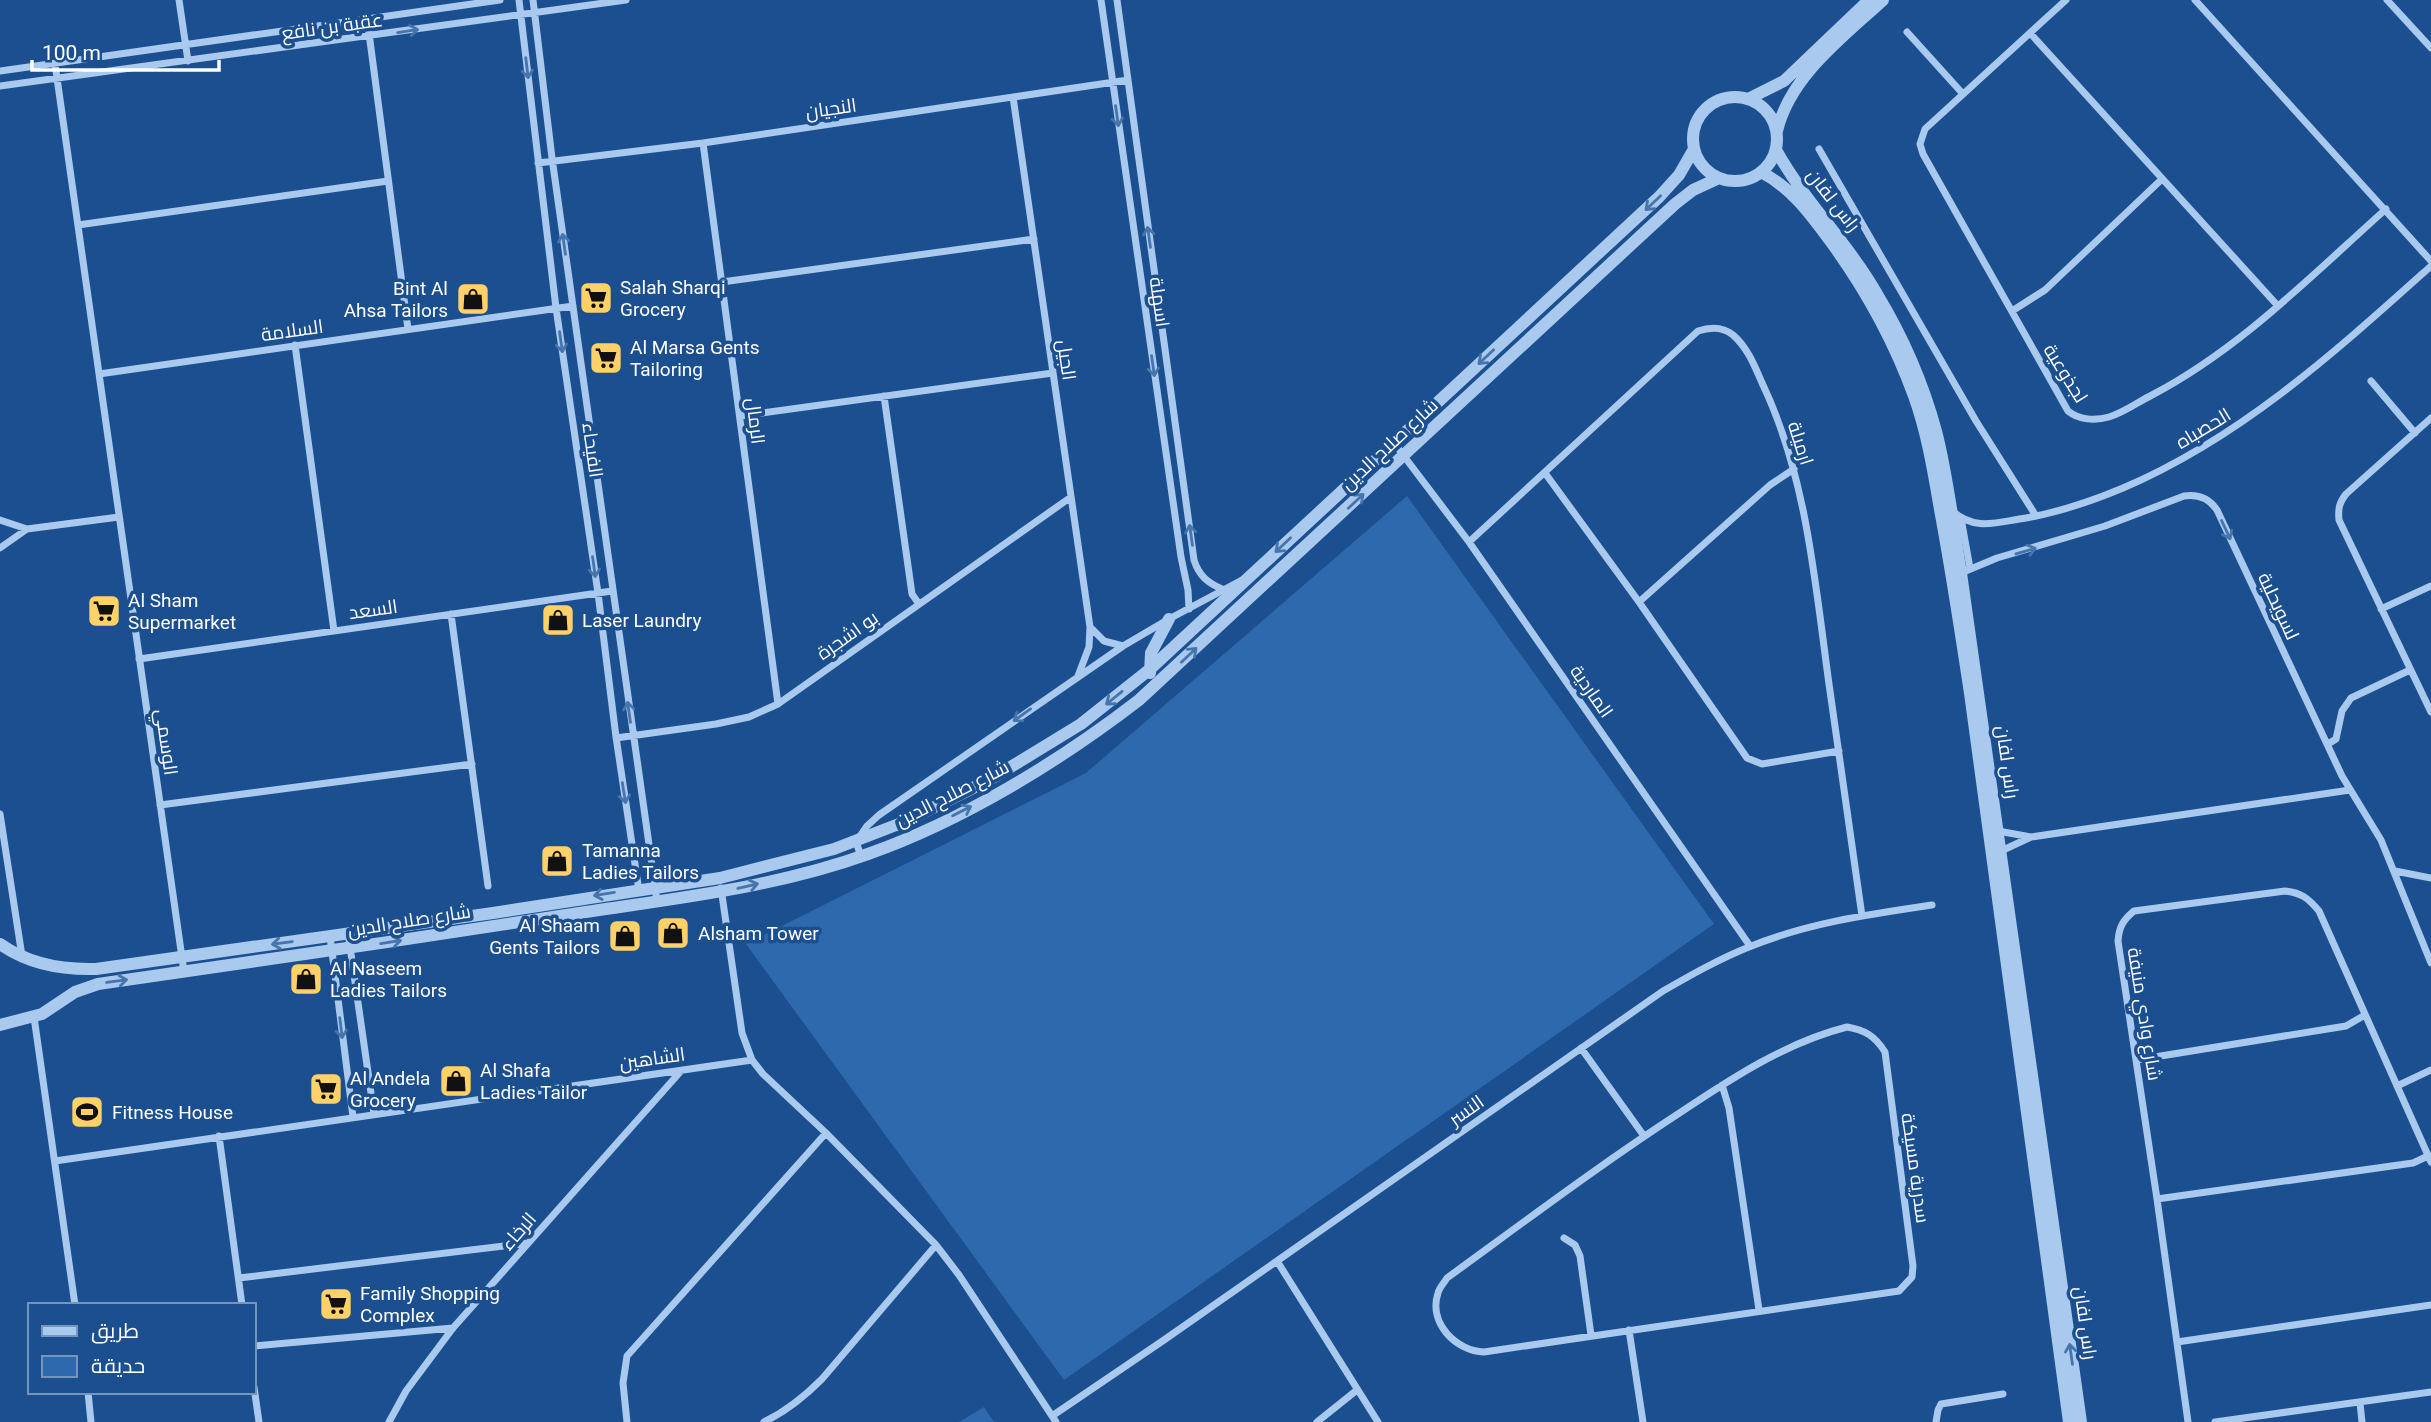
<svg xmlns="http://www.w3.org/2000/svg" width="2431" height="1422" font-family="Roboto,Cairo,sans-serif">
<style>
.green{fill:#2e69ad}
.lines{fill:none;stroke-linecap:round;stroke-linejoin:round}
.minor{stroke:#a9c9ee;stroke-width:7}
.tertiary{stroke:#a9c9ee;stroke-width:12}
.oneway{stroke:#4674ac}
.labels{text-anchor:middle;stroke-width:7;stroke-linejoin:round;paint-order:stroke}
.street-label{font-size:19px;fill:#fff;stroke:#1b4f8f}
.poi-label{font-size:19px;fill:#fff;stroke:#1b4f8f;text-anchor:start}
</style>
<rect width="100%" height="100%" fill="#1b4f8f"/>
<!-- green -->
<path class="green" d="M1407,496l307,428 -650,456 -318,-436 340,-171z
M984,1407l10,15h-35z"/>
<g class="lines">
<!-- minor -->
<path class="minor" d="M179,0l9,61
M519,0l37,308 42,285 18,144 23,154
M533,0l19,158 105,743
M1101,0l80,557 7,33 1,19
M1117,0l77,560c5,16 14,23 28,29
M2066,0l-141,129 -5,15 3,10 145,257c11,9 27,10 41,6 14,-4 29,-15 43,-22 88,-46 160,-120 234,-186
M2195,0l236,261
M2387,0l44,48
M367,18l41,311
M1907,32l56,62
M2030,33l248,273
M55,64l129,908
M0,71l500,-71
M0,86l626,-86
M1013,97l77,530 -1,20 -11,29
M703,143l75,561
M1819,149l157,272 60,95
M538,163l165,-20 425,-63
M78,225l310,-44
M722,282l312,-43
M2012,311l33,-21 117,-111
M295,345l39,286
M99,374l474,-68
M2371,381l44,52
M884,396l28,198 7,10
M740,416l313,-43
M2431,418l-85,76c-7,9 -8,15 -7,26l92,192
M1394,443l75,99 281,404
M1545,473l94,129 108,156 15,6 77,-13
M1951,510c25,22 46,12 75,8 34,-6 66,-17 97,-30 119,-51 213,-137 308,-222
M1961,518l9,50
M0,520l27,9
M1469,542l229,-211c12,-4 24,-5 35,4 15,13 22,32 30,50 44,93 52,198 66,299 11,78 22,155 33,232
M0,548l27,-19 92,-12
M1961,573l36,-15 108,-32 79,-30c14,-2 25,2 33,14l125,266 39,64 50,123
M1639,602l131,-117 24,-16
M2381,609l50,-23
M451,614l37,272
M1091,628l13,13 19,5
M139,659l473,-68
M616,738l100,-14 33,-7 29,-13 293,-207
M2328,744l8,-5 6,-28 9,-13 59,-28
M160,805l312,-41
M0,814l22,142
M1998,831l33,6
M2001,851l30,-14 319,-47
M861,856l-5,-14 11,-16 12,-11 244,-169 46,-27 73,-39
M2395,871l36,7
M721,888l21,145 10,27 11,14 63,59 110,112 23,30 97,147
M348,933l26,181
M330,936l23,181
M34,1017l41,288
M1847,1027c18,3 28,9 38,25l28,214 -1,11 -13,14 -415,61c-28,-1 -56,-29 -46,-59 1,-5 6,-10 9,-15 77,-56 154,-114 234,-166 51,-34 106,-70 166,-85z
M1581,1048l63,88
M2136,1060l210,-34 19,-11
M1722,1085l7,23 30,202
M2397,1086l34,-16
M219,1136l23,169
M55,1161l697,-101
M2157,1199l256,-36 15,-7
M1564,1238l11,7 5,11 11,79
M1277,1261l101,161
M239,1278l289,-35
M1629,1330l14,92
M2177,1342l254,-37
M254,1346l199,-18
M254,1387l5,35
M88,1392l3,30
M2360,1403l2,19
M1052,1416l112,-76 499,-349c28,-16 56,-32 86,-44 58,-24 122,-33 183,-42
M389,1422l17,-31 47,-63 228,-257
M627,1422l-4,-39 4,-27 199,-223
M764,1422c23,-11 40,-25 58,-43l114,-134
M1317,1422l40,-32
M1936,1422l2,-12 3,-6 62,-10
M2188,1422l-31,-223 -39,-258c1,-14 5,-21 16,-30l151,-20c17,2 23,7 34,20l112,251
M2215,1422l216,-30"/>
<!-- tertiary -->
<path class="tertiary" d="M1693 139a42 42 0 1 1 84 0a42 42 0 1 1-84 0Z
M1748,99l36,-18 85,-81
M1777,131c13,-55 66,-94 106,-131
M1776,150c28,51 72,93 101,144 26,43 46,89 59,137 12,46 17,95 25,142l120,849
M1761,172c31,16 50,43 70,70 35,48 63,99 83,154 14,39 20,79 27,119 11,59 20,119 29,178l99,729
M1150,673l1,-20 18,-34
M0,944c28,20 62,26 96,25l397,-56 227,-35 114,-29 70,-27 87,-43 90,-55 68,-54 510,-473 20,-22 15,-26
M0,1025l42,-11 33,-22 23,-8c157,-22 312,-45 468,-69 101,-16 205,-26 302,-61 94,-33 192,-93 271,-154l536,-496 18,-14 26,-12"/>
</g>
<!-- one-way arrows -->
<defs><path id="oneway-shaft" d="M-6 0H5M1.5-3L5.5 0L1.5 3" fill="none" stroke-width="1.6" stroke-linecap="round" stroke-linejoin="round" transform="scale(1.75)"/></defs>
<g class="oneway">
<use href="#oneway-shaft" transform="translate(408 31) rotate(-9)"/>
<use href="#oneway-shaft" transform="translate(527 68) rotate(83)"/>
<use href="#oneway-shaft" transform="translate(1117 116) rotate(82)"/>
<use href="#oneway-shaft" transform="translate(1653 203) rotate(137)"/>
<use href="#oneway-shaft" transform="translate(1149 237) rotate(-98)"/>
<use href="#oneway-shaft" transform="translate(564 244) rotate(-98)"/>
<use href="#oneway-shaft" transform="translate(561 342) rotate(82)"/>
<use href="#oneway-shaft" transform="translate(1486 357) rotate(137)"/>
<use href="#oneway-shaft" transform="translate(1153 366) rotate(82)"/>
<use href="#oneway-shaft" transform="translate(1356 501) rotate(-43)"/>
<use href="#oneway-shaft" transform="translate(2226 530) rotate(65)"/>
<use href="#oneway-shaft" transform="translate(1191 535) rotate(-98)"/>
<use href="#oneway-shaft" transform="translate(1283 545) rotate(137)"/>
<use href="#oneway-shaft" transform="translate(2026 551) rotate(-16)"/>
<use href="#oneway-shaft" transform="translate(594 567) rotate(82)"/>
<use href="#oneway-shaft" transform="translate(1189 655) rotate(-43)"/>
<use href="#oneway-shaft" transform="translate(1114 698) rotate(141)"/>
<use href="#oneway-shaft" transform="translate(629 712) rotate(-98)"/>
<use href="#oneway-shaft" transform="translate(1022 715) rotate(145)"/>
<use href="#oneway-shaft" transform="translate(624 793) rotate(81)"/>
<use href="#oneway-shaft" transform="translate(962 811) rotate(-27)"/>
<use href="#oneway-shaft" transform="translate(748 886) rotate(-13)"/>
<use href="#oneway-shaft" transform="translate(604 894) rotate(171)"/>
<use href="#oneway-shaft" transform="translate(391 942) rotate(-9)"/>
<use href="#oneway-shaft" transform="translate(282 943) rotate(172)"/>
<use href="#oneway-shaft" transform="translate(117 981) rotate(-8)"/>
<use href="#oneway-shaft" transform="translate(341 1028) rotate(83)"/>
<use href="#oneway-shaft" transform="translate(2071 1354) rotate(-98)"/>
</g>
<!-- icons -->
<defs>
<symbol id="supermarket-square" viewBox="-11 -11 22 22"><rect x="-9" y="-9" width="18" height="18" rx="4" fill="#ffd166" stroke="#1b4f8f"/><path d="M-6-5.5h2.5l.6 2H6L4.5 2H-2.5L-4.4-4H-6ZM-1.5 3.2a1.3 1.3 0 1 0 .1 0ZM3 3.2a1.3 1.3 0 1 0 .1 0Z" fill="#111"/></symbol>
<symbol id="shop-square" viewBox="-11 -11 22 22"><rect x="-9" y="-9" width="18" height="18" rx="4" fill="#ffd166" stroke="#1b4f8f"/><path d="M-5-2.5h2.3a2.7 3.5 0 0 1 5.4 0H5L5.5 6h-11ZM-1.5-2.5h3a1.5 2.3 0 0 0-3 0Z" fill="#111"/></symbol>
<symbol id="stadium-square" viewBox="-11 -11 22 22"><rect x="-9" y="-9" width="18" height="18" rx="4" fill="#ffd166" stroke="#1b4f8f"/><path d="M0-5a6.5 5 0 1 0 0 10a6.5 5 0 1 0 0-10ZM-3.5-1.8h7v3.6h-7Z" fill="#111"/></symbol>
</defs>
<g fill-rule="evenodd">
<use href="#supermarket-square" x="577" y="279" width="38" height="38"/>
<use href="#shop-square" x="454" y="280" width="38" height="38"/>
<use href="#supermarket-square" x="587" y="339" width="38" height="38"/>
<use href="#supermarket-square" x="85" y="592" width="38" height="38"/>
<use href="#shop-square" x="539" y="601" width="38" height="38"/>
<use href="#shop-square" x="538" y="842" width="38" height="38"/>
<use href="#shop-square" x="654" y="914" width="38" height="38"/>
<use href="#shop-square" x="606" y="917" width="38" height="38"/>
<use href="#shop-square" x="287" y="960" width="38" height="38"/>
<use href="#shop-square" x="437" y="1062" width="38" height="38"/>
<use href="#supermarket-square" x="307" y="1070" width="38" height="38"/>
<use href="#stadium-square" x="68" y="1093" width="38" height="38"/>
<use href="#supermarket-square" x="317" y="1285" width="38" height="38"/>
</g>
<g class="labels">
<!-- street labels -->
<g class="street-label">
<text transform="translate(332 26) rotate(-8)" y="7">عقبة بن نافع</text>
<text transform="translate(831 108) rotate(-8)" y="7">النجيان</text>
<text transform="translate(1834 200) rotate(52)" y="7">راس لفان</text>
<text transform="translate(1160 302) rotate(82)" y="7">اسهلة</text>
<text transform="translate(292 330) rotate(-8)" y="7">السلامة</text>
<text transform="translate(1067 360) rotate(82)" y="7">الجيل</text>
<text transform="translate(2066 373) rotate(58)" y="7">لجذوعية</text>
<text transform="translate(756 421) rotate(83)" y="7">الرمال</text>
<text transform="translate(2203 428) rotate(-31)" y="7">الحصباه</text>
<text transform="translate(1801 443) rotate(72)" y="7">ارميلة</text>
<text transform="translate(1389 444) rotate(-43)" y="7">شارع صلاح الدين</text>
<text transform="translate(593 450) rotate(82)" y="7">الفيحاء</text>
<text transform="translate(2279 606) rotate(65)" y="7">لسويحلية</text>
<text transform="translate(373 609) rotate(-8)" y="7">السعد</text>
<text transform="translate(847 635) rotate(-35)" y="7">بو اشجرة</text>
<text transform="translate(1592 691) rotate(55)" y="7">الماردية</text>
<text transform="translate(167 742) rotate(82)" y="7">الوسمي</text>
<text transform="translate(2008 762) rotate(82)" y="7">راس لفان</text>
<text transform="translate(952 793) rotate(-27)" y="7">شارع صلاح الدين</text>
<text transform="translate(409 920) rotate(-9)" y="7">شارع صلاح الدين</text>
<text transform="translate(2145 1014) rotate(81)" y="7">شارع وادي منيفة</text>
<text transform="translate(652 1058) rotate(-8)" y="7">الشاهين</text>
<text transform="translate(1466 1110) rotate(-35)" y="7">النسر</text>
<text transform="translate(1916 1168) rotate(82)" y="7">سدرية مسيكة</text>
<text transform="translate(518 1231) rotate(-49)" y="7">الرخاء</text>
<text transform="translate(2086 1323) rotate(82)" y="7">راس لفان</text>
</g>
<!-- poi labels -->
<g class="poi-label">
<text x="620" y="294">Salah Sharqi<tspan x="620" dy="22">Grocery</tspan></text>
<text x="448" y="295" text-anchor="end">Bint Al<tspan x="448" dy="22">Ahsa Tailors</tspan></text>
<text x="630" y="354">Al Marsa Gents<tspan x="630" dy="22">Tailoring</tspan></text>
<text x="128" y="607">Al Sham<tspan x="128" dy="22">Supermarket</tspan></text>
<text x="582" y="627">Laser Laundry</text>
<text x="582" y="857">Tamanna<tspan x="582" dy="22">Ladies Tailors</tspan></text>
<text x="600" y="932" text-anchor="end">Al Shaam<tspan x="600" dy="22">Gents Tailors</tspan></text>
<text x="698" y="940">Alsham Tower</text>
<text x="330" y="975">Al Naseem<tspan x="330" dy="22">Ladies Tailors</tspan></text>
<text x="480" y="1077">Al Shafa<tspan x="480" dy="22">Ladies Tailor</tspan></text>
<text x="350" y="1085">Al Andela<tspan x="350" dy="22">Grocery</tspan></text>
<text x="112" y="1119">Fitness House</text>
<text x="360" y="1300">Family Shopping<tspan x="360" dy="22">Complex</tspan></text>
</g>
</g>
<!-- legend -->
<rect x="28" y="1303" width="228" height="91" fill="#1b4f8f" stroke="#7695bc" stroke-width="2"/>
<rect x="42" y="1326" width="35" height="10" fill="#a9c9ee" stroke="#7695bc" stroke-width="2"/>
<text x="91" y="1338" font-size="21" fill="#ffffff">طريق</text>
<rect x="42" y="1356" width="35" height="21" fill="#2e69ad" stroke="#7695bc" stroke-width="2"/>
<text x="91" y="1373" font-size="21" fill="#ffffff">حديقة</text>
<!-- scale -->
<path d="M32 60v10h187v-10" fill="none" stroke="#ffffff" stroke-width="3.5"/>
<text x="42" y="60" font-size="21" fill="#ffffff" stroke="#1b4f8f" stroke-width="5" paint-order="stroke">100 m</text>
</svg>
